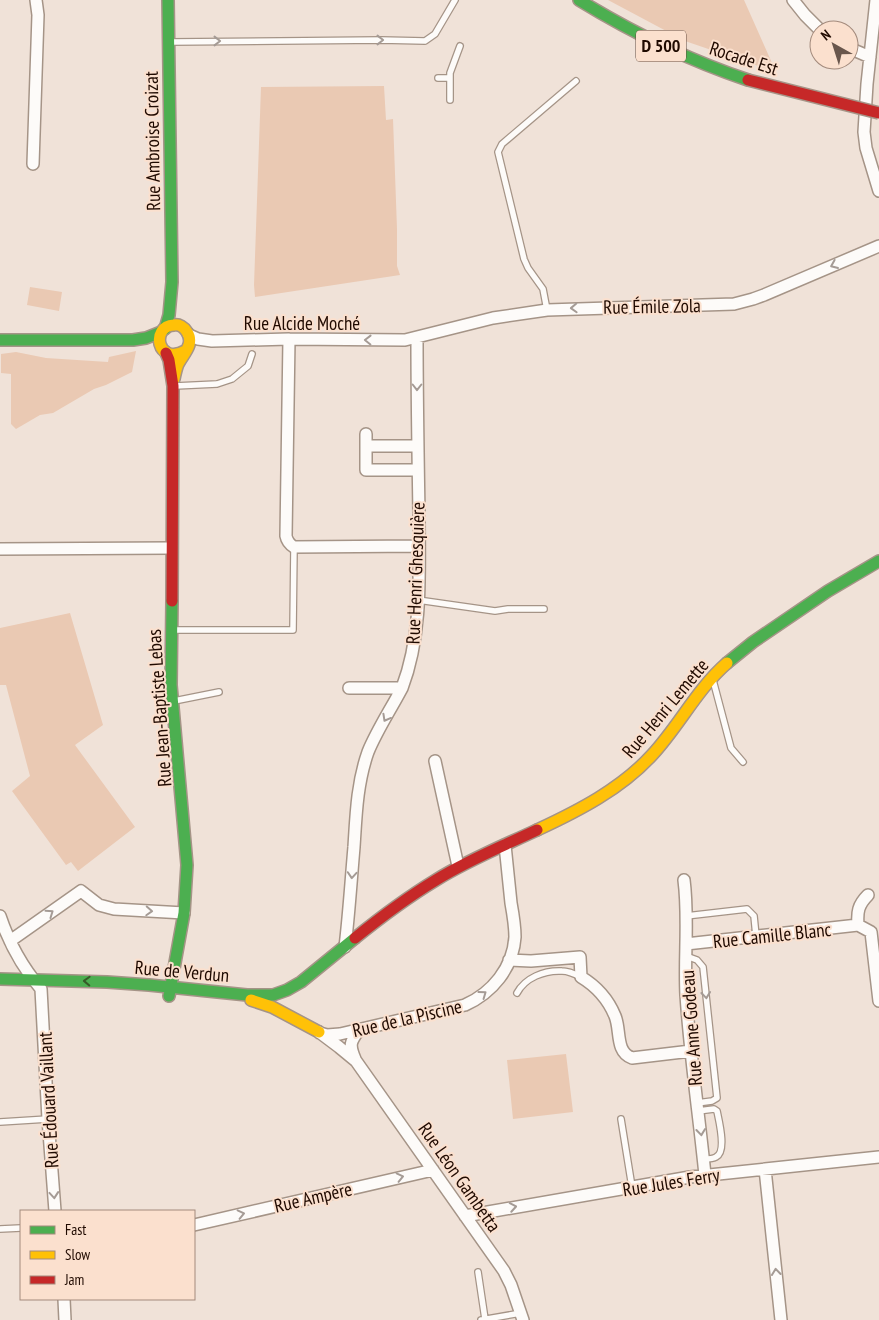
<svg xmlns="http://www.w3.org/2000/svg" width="879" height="1320" font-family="'PT Sans Narrow',sans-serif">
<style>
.green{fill:#eac9b3}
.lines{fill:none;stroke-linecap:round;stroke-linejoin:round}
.lane-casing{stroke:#a59487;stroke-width:8}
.street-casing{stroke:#a59487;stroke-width:14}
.fast-casing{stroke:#a59487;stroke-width:14}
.slow-casing{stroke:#a59487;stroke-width:14}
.jam-casing{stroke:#a59487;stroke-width:14}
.lane{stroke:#fdfbf9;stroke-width:5.5}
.street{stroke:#fdfbf9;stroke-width:11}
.fast{stroke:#4caf50;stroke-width:11}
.slow{stroke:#ffc107;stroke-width:11}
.jam{stroke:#c62828;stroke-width:11}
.jam-bridge-casing{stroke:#a59487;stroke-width:14;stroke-linecap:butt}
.jam-bridge{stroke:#c62828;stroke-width:11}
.oneway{stroke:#a59b95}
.oneway2{stroke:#365c28}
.labels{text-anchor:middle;stroke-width:4;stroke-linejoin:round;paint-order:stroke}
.shield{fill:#fbe0ce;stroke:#624a3e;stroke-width:1}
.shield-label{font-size:18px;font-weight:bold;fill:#200a00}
.street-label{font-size:19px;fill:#200a00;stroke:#fbe0ce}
</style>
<rect width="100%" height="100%" fill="#f0e2d8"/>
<!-- green -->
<path class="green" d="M608,0h136l32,72 -91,-31z
M384,86l2,34 7,-1 4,110v37l3,9 -145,22 -1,-12 7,-198z
M30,287l32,5 -3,19 -32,-6z
M136,351l-4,21 -26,13 -12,4 -41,24 -13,2 -24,14 -5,-5v-50l-10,-1v-19l15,-2 30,6 62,4 1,-5z
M70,613l33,112 -28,20 60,82 -57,44 -7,-9 -5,3 -54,-74 18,-15 -24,-91h-6v-57z
M566,1054l7,58 -60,7 -6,-59z"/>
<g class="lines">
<defs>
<path id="lane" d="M171,42l210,-2 44,1 10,-7 20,-34
M438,78h12
M450,100v-27l10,-27
M547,310l-4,-21 -15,-21 -4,-9 -26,-107 4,-8 74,-63
M175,386l42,-2 15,-5 16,-13 4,-12
M418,600l77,11 13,-2h36
M173,630h120l1,-83
M713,680l18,68 12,14
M174,701l45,-9
M686,916l61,-7 7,7 2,20
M686,956l11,4 6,7 14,131 -5,3 -15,2
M517,993c8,-15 27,-23 45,-22 6,0 13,3 19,6
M698,1111l16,-2 3,2c2,10 10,41 -1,46 -3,2 -9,2 -12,2
M621,1119l11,68
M0,1122l48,-3
M0,1229l21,-1
M478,1272l7,47
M481,1320l40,-7"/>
<path id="street" d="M793,0l12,15 15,15
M876,0l-9,84 -3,48 2,16 13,43
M849,48l21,9
M33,164l5,-149 -2,-15
M189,335l9,4 14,2 77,-2 116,1 88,-22 54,-8 187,-6 19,-5 11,-4 115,-49
M289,339l-3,197c1,5 3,8 8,11l125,-1
M366,434v36h52
M366,446h51
M0,549l171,-1
M349,688h53
M435,761l23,105
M684,880c5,38 0,77 2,115 4,60 13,120 19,180
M0,916c9,27 23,52 41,73l7,130 7,92
M858,925c-1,-13 0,-20 10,-30
M10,941l71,-50 18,14 15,4 70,4
M686,944l172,-19 13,7 8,69
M345,947c4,-33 6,-66 9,-100 2,-32 3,-64 14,-95 9,-22 23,-43 34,-64 21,-55 17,-117 17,-174 -1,-59 -2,-118 -2,-176
M509,960l22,1 49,-4 1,20c15,9 27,22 34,39 6,14 0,36 17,42l59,-7
M319,1032l20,15 17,14 148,210 7,14 12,35
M320,1033l7,2 13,-1 125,-29c27,-12 48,-37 50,-68 0,-11 -2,-23 -4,-34 -2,-20 -4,-39 -6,-58
M355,1059c-6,-14 -5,-17 4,-29
M765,1169l16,151
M465,1216l225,-39 189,-20
M194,1225l239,-55
M64,1299l1,21"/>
<path id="fast" d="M579,0c54,33 109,60 169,80
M165,329l4,-14 3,-33 -4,-282
M0,340h133l13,-2 15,-6
M727,663l26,-21 75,-51 51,-30
M0,979l107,3 42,3 98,10h26l14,-5 14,-8 54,-44
M169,996l15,-83 3,-48 -16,-180 1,-84"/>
<path id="slow" d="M174,379c1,-5 2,-10 4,-15 5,-10 17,-20 9,-32 -3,-5 -8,-8 -13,-7 -24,1 -17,41 11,26
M537,830c41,-19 84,-41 115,-75 27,-29 45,-66 75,-92
M251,1000l21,7 47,25"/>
<path id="jam" d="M166,353l3,7 4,26 -1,215
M355,938c26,-21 53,-41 81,-58 32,-20 67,-34 101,-50"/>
</defs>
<!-- lane casing -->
<use href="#lane" class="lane-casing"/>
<!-- street casing -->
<use href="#street" class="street-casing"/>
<!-- fast casing -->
<use href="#fast" class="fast-casing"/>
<!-- slow casing -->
<use href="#slow" class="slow-casing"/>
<!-- jam casing -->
<use href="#jam" class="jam-casing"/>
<!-- lane -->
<use href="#lane" class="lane"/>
<!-- street -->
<use href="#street" class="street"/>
<!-- fast -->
<use href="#fast" class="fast"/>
<!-- slow -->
<use href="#slow" class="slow"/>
<!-- jam -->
<use href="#jam" class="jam"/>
<defs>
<path id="jam-bridge" d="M748,80l131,33"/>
</defs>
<!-- jam-bridge casing -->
<use href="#jam-bridge" class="jam-bridge-casing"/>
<!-- jam-bridge -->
<use href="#jam-bridge" class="jam-bridge"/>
</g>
<!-- one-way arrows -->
<defs><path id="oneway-chevron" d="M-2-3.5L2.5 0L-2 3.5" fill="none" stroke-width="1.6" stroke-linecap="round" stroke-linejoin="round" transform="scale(1.25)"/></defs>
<g class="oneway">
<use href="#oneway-chevron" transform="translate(380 40)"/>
<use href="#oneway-chevron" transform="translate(217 41)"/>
<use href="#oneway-chevron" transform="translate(834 265) rotate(157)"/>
<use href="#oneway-chevron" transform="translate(574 308) rotate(178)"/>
<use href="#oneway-chevron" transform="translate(368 340) rotate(-179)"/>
<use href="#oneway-chevron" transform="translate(417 387) rotate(90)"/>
<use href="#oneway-chevron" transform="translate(386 718) rotate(119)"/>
<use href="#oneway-chevron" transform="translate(352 875) rotate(94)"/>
<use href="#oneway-chevron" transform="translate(149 911) rotate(3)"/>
<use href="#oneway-chevron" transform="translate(50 913) rotate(-35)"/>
<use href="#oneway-chevron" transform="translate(483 994) rotate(-36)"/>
<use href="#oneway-chevron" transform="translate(706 995) rotate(84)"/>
<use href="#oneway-chevron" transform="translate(701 1132) rotate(84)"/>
<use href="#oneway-chevron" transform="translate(400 1177) rotate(-13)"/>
<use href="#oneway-chevron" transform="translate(54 1195) rotate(85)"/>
<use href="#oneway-chevron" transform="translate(513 1207) rotate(-10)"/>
<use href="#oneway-chevron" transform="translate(241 1214) rotate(-13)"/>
<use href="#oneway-chevron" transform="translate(776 1272) rotate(-96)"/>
</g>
<use class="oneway2" href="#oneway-chevron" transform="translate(87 981) rotate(-178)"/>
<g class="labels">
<!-- shield labels -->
<rect class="shield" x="636" y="30.5" width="50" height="31" rx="4"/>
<g class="shield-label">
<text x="661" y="52">D 500</text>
</g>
<!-- street labels -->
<g class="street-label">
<text transform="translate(744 58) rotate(18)" y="7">Rocade Est</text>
<text transform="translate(152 141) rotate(-91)" y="7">Rue Ambroise Croizat</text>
<text transform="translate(652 306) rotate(-1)" y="7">Rue Émile Zola</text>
<text x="302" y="330">Rue Alcide Moché</text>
<text transform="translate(415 573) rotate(-88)" y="7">Rue Henri Ghesquière</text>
<text transform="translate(159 708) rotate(-94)" y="7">Rue Jean-Baptiste Lebas</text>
<text transform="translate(665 708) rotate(-50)" y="7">Rue Henri Lemette</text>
<text transform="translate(772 935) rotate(-6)" y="7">Rue Camille Blanc</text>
<text transform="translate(182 971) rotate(5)" y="7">Rue de Verdun</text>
<text transform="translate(407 1018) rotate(-13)" y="7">Rue de la Piscine</text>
<text transform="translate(691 1028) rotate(-94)" y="7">Rue Anne Godeau</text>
<text transform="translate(48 1100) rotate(-93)" y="7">Rue Édouard Vaillant</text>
<text transform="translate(460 1177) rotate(55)" y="7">Rue Léon Gambetta</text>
<text transform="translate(671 1182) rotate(-9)" y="7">Rue Jules Ferry</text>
<text transform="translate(313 1197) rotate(-13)" y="7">Rue Ampère</text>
</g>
</g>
<!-- legend -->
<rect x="20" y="1210" width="175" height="90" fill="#fbe0ce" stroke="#a38a7c"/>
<rect x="30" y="1226" width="25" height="8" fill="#4caf50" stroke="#a38a7c"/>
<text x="65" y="1235" font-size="15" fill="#200a00">Fast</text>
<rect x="30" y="1251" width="25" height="8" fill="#ffc107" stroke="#a38a7c"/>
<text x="65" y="1260" font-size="15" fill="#200a00">Slow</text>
<rect x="30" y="1276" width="25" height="8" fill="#c62828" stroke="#a38a7c"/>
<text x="65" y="1285" font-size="15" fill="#200a00">Jam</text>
<!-- north arrow -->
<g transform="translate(834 45) rotate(321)"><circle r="24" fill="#fbe0ce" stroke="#a38a7c"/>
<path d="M0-4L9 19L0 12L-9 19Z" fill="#69564c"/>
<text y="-8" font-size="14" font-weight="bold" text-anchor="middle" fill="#200a00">N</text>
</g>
</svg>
